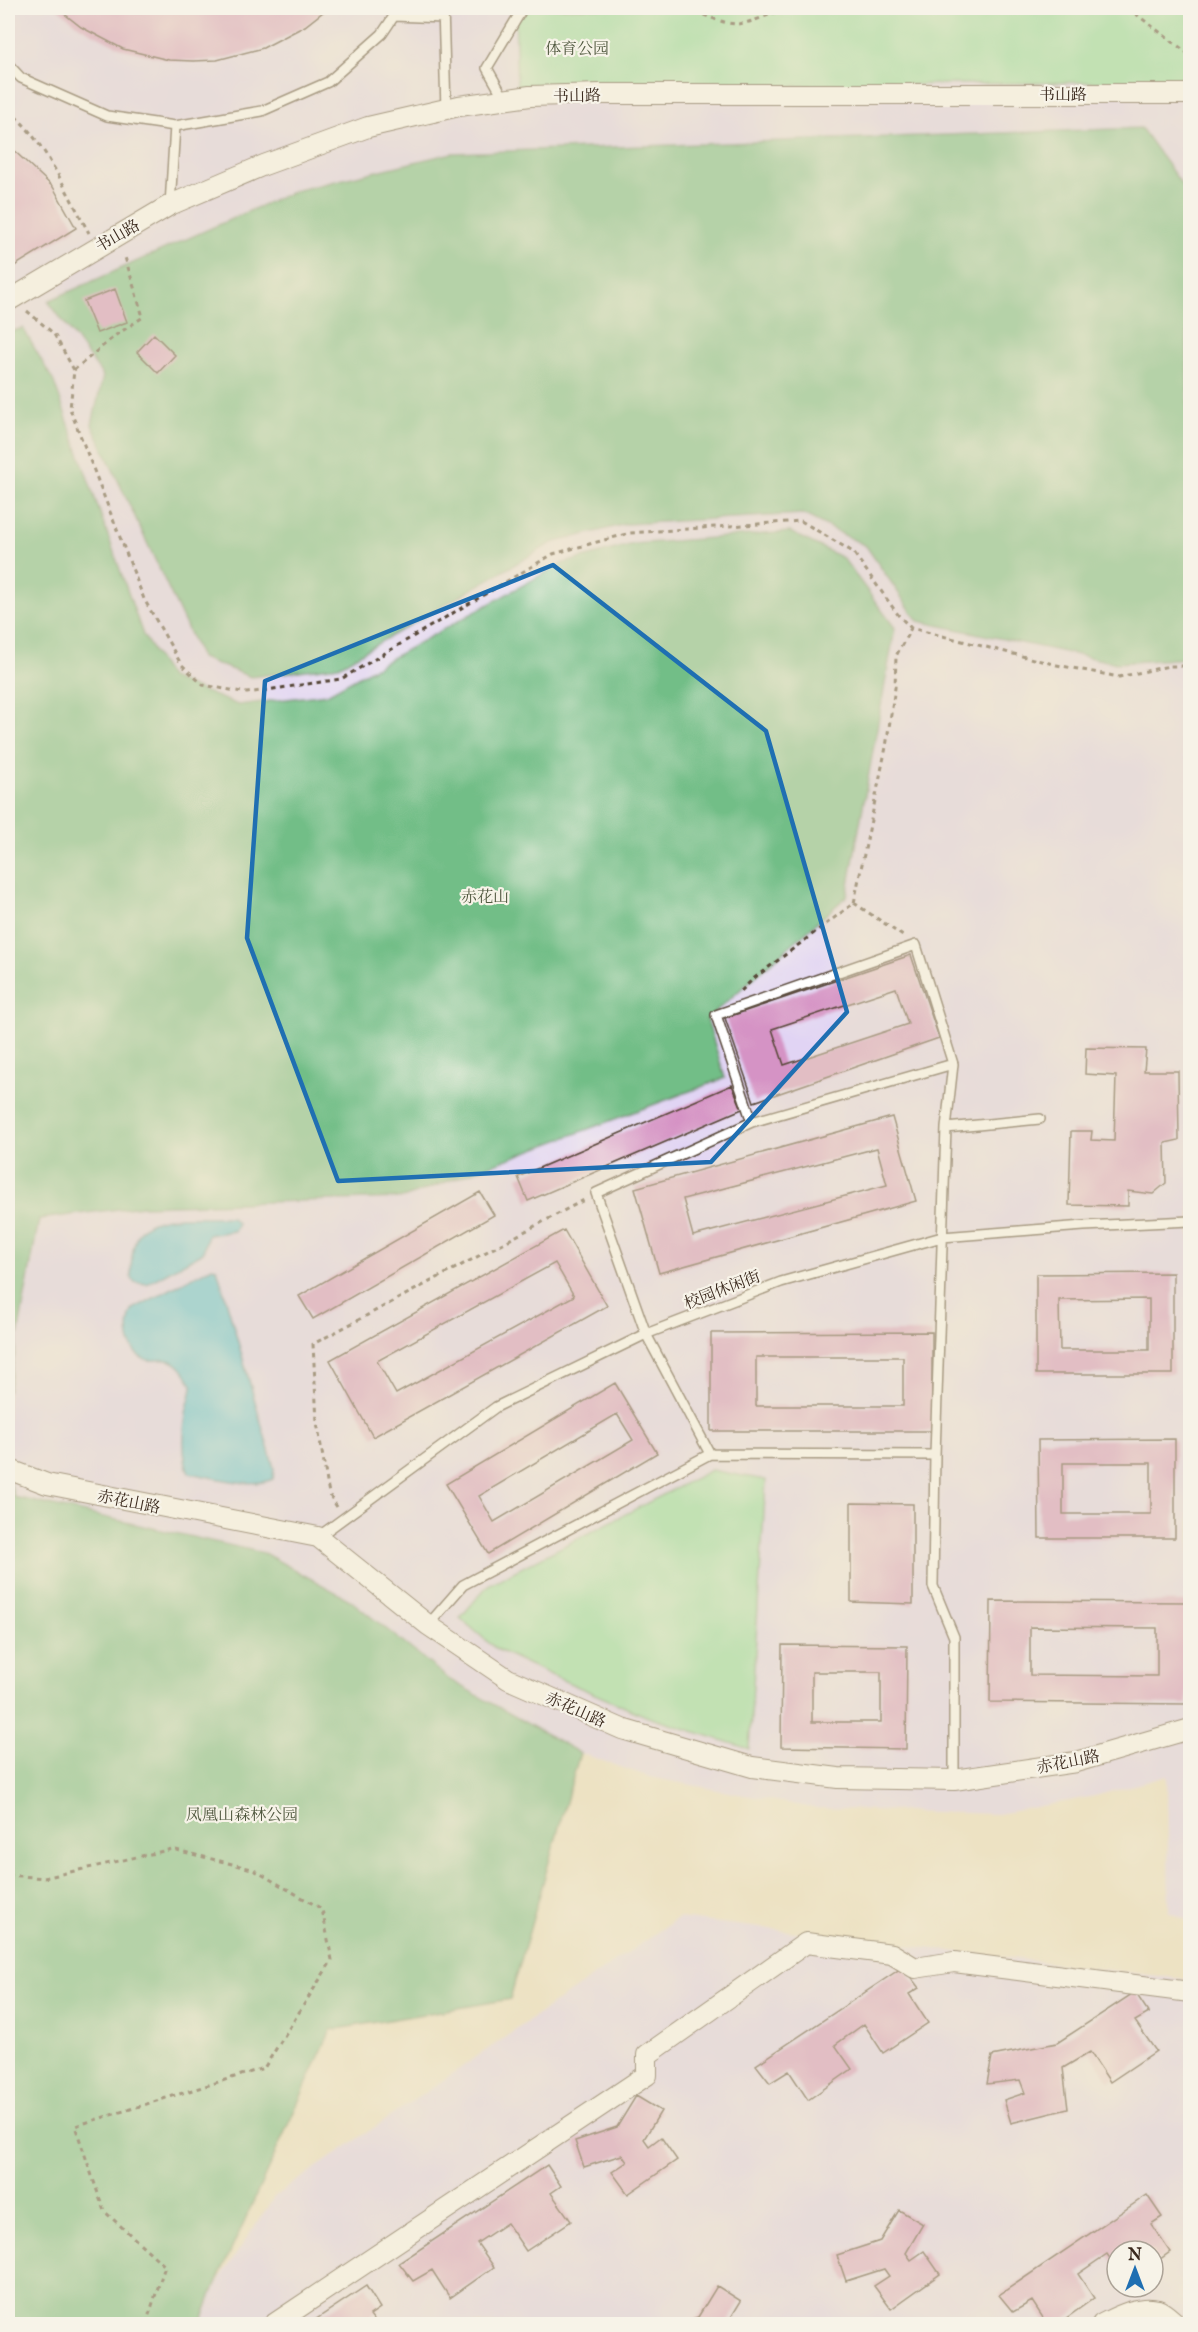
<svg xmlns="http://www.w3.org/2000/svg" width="1198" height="2332" font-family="'IM FELL English','Noto Serif SC',serif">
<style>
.built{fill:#e1d4f4;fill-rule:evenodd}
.green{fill:#8ee0a1;stroke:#648560;stroke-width:1.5}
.forest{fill:#72be87;stroke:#567452;stroke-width:1.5}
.water{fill:#5dc3db;stroke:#4c767c;stroke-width:1.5}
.building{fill:#d593c5;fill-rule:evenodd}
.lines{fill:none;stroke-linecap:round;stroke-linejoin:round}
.service-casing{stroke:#564637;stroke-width:12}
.minor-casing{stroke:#564637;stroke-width:22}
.path{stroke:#564637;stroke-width:3;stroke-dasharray:4.5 4.5;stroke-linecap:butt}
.service{stroke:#fff;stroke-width:9}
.minor{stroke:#fff;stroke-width:20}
.marked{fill:none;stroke:#1f6fb2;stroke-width:4.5;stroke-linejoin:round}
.labels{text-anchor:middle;stroke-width:4.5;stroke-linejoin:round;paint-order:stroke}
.park-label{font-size:16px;fill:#50583f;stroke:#f7f3e8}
.street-label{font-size:16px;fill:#3b2a1e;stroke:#f7f3e8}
</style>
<rect width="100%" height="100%" fill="#f7f3e8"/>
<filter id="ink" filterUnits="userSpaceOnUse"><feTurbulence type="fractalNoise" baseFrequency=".0167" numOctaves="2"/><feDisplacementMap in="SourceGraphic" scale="12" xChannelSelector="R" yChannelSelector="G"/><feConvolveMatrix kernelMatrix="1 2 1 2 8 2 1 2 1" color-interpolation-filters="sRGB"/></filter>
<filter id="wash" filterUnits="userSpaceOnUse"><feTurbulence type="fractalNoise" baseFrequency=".008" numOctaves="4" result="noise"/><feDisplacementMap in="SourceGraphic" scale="24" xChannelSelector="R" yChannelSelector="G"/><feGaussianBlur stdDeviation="1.35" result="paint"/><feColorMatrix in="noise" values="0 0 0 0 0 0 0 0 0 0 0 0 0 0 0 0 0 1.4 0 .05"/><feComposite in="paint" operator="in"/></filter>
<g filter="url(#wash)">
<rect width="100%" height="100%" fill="#ede2c3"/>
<!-- built -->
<path class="built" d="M8,8h1182v1913l-21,-9 -2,-136 -72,20 -97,18 -185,-6 -163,-31 -70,-24 -130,-73 -442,138z
M678,1918l512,62v344h-989l14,-38 60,-90zM1117,2251h36v36h-36z"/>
<!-- green -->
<path class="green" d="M515,8h675v49l-11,24 -662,9z
M711,1470l55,10 -17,269 -101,-32 -95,-41 -57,-27 -36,-31 28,-33z"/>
<!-- forest -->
<path class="forest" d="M1141,128l49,68v16l-4,14 4,432 -74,5 -198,-42 -52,-75 -63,-32 -177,10 -74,19 -213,123 -88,11 -50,-19 -109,-233 11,-49 -55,-75 246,-110 158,-38z
M23,328l31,54 89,253 27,43 68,27 89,-11 234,-130 72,-20 157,-12 53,26 52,70 -48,268 -140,123 18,59 -322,120 -260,8 -104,13 -31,172v-1058z
M8,1474l6,23 250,56 86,47 100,80 130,73 -70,246 -179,31 -116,256 -14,38h-193z"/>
<!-- water -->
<path class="water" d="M231,1217l7,7 -4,7 -26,4 -5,17 -3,2 -53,30 -13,-2 -3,-5c0,-14 1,-35 9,-46 15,-20 67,-13 91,-14z
M212,1267l5,1 57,200 -1,11c-22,10 -60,-2 -84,-6 -7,-16 -6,-42 -3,-59 1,-10 6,-19 6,-29 -5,-9 -11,-21 -21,-24 -7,-3 -16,0 -23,-1 -21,-4 -24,-36 -15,-51z"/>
<g id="blocks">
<!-- building -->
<path class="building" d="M57,8h271l-23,18 -42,22 -46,12 -24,1 -24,-1 -46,-11 -42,-22z
M8,145l45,42 23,41 -68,42z
M115,289l12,33 -30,11 -13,-32z
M154,334l21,21 -17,18 -21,-21z
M911,955l28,83 -185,64 -29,-84zM896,988l12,36 -124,41 -12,-36z
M1086,1048l60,1 -2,22h34l1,69 -14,3 1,40 -13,11 -25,-3v15l-59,-1 2,-74h21l-1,9 23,1 2,-65 -31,-2z
M732,1085l10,24 -214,92 -10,-24z
M892,1117l24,84 -257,72 -24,-85zM877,1148l10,37 -194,51 -10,-37z
M480,1192l14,23 -181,104 -14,-23z
M564,1230l43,76 -234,131 -43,-77zM555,1263l19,33 -178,98 -19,-33z
M1173,1273v101h-137v-100zM1149,1299v51h-89l-1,-50z
M932,1332v99h-221v-98zM756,1357h147v49h-147z
M615,1383l42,70 -169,101 -42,-70zM617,1414l16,26 -139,82 -15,-26z
M1175,1439v99h-136l-1,-98zM1063,1463h88v51h-88z
M851,1503l62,1v100l-62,-2z
M991,1601l197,1 -1,102 -197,-2zM1030,1627l127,1v48l-127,-1z
M782,1645l125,1 -1,103 -125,-2zM812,1672h69v50h-69z
M903,1967l16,21 -10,6 19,29 -45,30 -19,-29 -29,21 17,24 -44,31 -19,-29 -19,12 -14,-18z
M1135,1992l14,21 -14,8 21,30 -46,31 -20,-30 -27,16 5,41 -57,14 -7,-23 21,-7 -5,-13 -33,4 5,-28 65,-13z
M636,2096l25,15 -17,28 5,7 12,-9 16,23 -49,34 -16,-22 15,-10 -5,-7 -38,12 -9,-26 42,-14z
M547,2165l14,21 -10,7 20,28 -45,30 -19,-28 -30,20 17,24 -44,31 -18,-28 -19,11 -14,-18z
M1147,2195l15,22 -11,7 19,28 -17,12v-13h-36v18l-10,-15 -29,20 16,24 -36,26h-11l-15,-23 -19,11 -14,-17z
M899,2210l24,14 -17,29 5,7 13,-9 16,23 -49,35 -17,-23 15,-10 -5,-7 -38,12 -9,-26 43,-14z
M366,2286l14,22 -10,7 7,9h-68z
M717,2286l24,15 -14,23h-50l21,-7z"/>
</g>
</g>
<g filter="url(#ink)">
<use href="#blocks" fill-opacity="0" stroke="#564637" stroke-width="1.5"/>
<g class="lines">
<defs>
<path id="service" d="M443,8l3,101
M8,64l13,14 86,38 68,10 87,-15 66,-29 54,-48 12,-18 49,2
M505,100l-18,-32 36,-60
M170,205l5,-79
M946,1128l7,-64 -37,-119 -200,70 36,107 201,-58
M710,1454l-64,-120 -50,-141 156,-71
M318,1537l178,-130 150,-73 135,-52 161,-45 142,-11 106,-5
M428,1625l35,-40 247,-131 225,1
M954,1780v-143l-21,-51 2,-131 11,-327 94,-9"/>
<path id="minor" d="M8,301l162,-96 94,-40 104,-38 91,-21 71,-10 71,-2h589
M8,1469l39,15 271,53 110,88 80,54 114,50 130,38 86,11 116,2 122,-18 114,-33
M274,2324l373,-249v-20l159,-112 86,11 23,14 39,-6 236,30
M1102,2324c16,-8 37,-19 56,-14 6,2 14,10 19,14"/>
</defs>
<!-- service casing -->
<use href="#service" class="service-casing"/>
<!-- minor casing -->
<use href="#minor" class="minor-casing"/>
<!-- path -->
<path class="path" d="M687,8c15,6 33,15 49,16 14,0 37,-11 49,-16
M905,8l10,3 19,-3
M1128,8l62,47
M8,111c33,22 61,86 81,122
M27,311l27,23 20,36 -4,39 74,190 37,65 22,21 44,8 94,-14 212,-125 77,-21 171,-12 52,31 46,64 12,12 146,37 62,12 50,-11h21
M74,370l42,-35 27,-18 -19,-63
M854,903l49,33
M741,991l12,-12 101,-76 32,-156 9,-59 1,-32 15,-28
M337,1507l-8,-13 -12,-72 -4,-78 271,-144
M8,1875l36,3 128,-29 80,20 70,40 10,51 -68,108 -189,58 29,85 61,55 -19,58"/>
<!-- service -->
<use href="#service" class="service"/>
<!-- minor -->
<use href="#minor" class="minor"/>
</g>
</g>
<!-- marked area -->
<path d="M0 0H1198V2332H0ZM553,565l213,166 81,281 -136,150 -373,19 -91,-243 18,-257z" fill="#ede2c3" fill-opacity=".55" fill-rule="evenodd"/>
<path class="marked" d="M553,565l213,166 81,281 -136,150 -373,19 -91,-243 18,-257z"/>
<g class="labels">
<!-- park labels -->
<g class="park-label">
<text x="577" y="54">体育公园</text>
<text x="485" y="902">赤花山</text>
<text x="242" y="1820">凤凰山森林公园</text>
</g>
<!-- street labels -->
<g class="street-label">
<text x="1063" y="100">书山路</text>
<text transform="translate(577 95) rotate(-1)" y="6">书山路</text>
<text transform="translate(117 235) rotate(-30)" y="6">书山路</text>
<text transform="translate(722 1289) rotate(-21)" y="6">校园休闲街</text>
<text transform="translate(129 1501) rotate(11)" y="6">赤花山路</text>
<text transform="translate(576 1709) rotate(24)" y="6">赤花山路</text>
<text transform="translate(1068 1761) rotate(-11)" y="6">赤花山路</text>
</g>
</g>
<!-- margin -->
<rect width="1198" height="2332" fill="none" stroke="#f7f3e8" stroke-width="30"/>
<!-- north arrow -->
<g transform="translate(1135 2269)"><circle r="28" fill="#f7f3e8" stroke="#aca397" stroke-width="1.5"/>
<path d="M0-4.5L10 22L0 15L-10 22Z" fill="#1f6fb2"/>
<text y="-9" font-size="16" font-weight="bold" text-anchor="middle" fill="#3b2a1e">N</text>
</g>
</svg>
